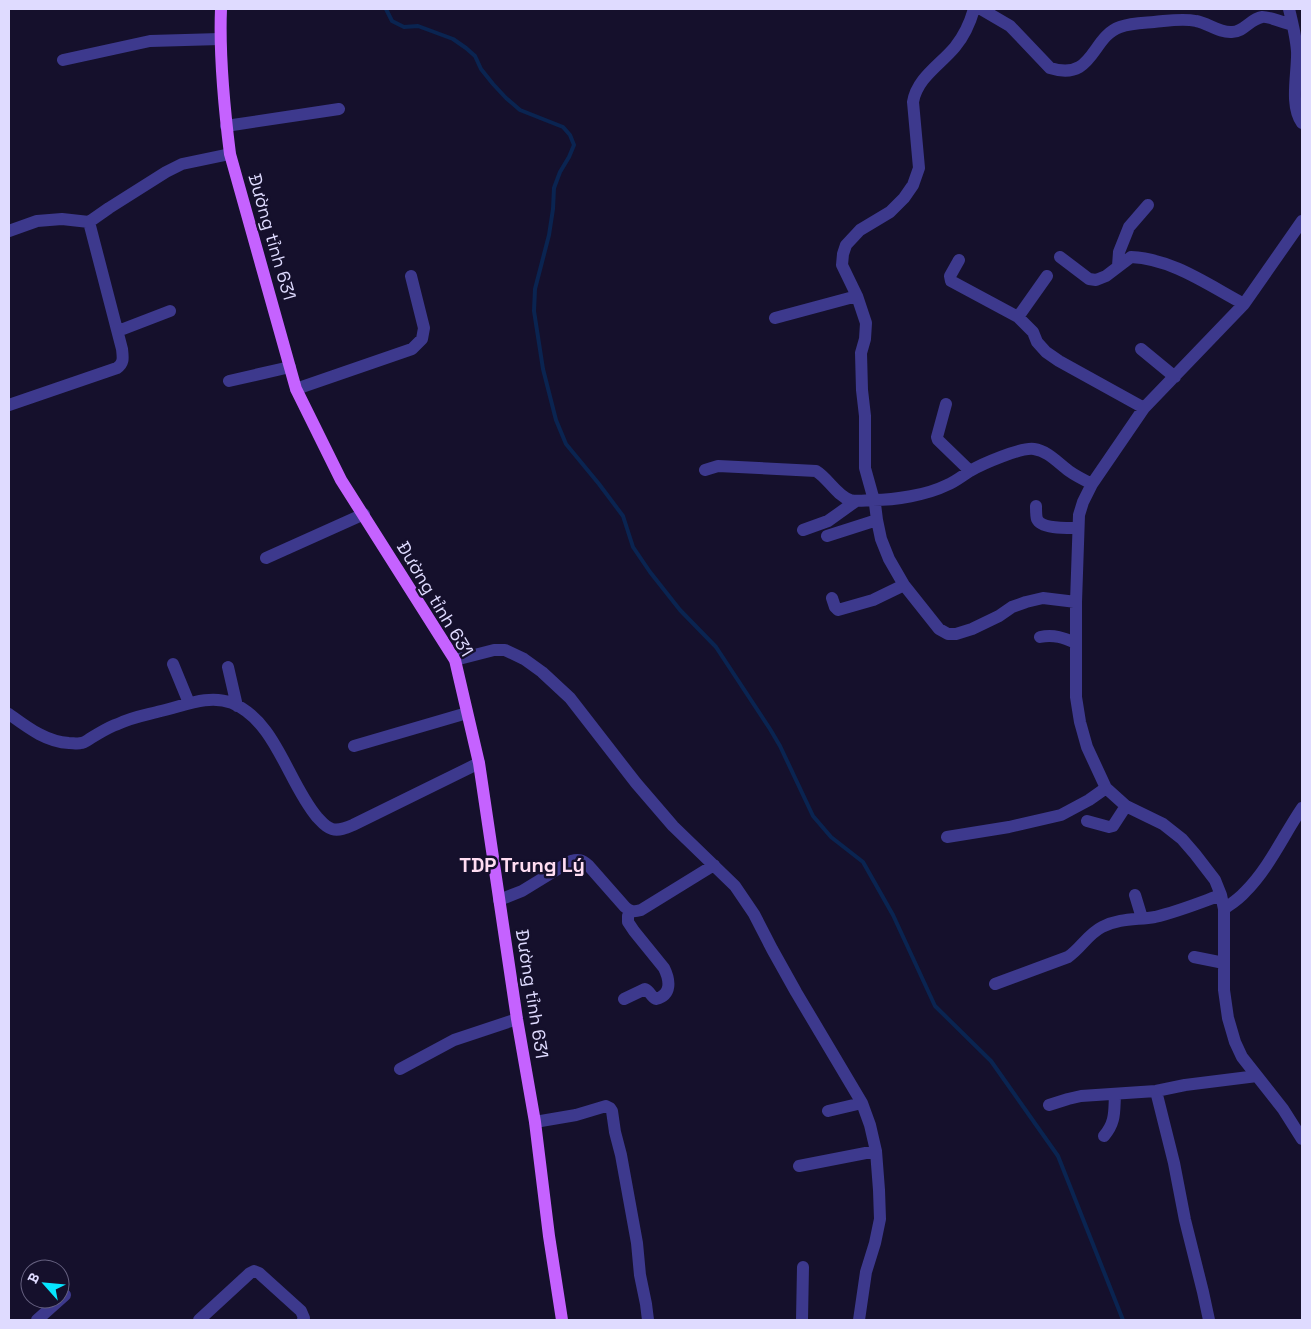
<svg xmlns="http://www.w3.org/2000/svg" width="1311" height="1329" font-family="'Space Grotesk',sans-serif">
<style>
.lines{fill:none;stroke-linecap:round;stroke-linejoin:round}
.stream{stroke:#0a2451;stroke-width:4}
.minor{stroke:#3d398d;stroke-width:12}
.major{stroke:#c562ff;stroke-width:12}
.labels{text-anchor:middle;stroke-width:5;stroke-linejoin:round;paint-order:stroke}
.street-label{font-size:18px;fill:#dfdbff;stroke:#15102c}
.quarter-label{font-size:20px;font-weight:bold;fill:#ffddf2;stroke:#15102c}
</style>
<rect width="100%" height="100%" fill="#15102c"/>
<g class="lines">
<!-- stream -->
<path class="stream" d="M386,9l6,12 12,6 14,-1 35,13 13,9 9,8 6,13 12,15 13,14 14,12 43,17 7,8 4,10 -5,12 -9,15 -6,16 -1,21 -4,26 -14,54 -1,22 9,58 13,51 10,24 33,40 24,32 10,31 17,25 30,38 36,37 54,82 10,17 33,70 18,21 32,25 30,53 42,91 56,55 67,95 65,164"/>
<!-- minor -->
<path class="minor" d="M974,9c-4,14 -10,27 -19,38 -15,18 -38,31 -42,55l6,66 -6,17 -9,13 -14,14 -30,18 -14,15 -3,9 -1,11 15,31 9,27 -1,16 -4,14 1,37 3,26v52l10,36 2,16 4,19 8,20 15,26 35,44 9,5h8l16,-5 27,-13 13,-9 14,-5 17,-4 33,4
M981,9l29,17 40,42c44,14 41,-31 70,-41 11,-4 22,-4 34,-5 13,-1 28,-4 42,-1 12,2 23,12 36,11 12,0 18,-13 30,-15 5,-1 24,6 30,8
M1289,9c3,12 7,29 8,42 1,21 -8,54 5,72
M63,60l87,-19 70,-2
M226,126l113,-17
M1302,221l-58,83 -100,104 -52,76 -9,18 -4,13 -3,87v95l4,25 7,25 19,41 20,18 37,18 19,15 13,15 20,26 6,15 3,14v81l4,28 7,24 7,15 41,52 19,30
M9,231l28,-10 25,-2 27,3 20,-14 57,-36 16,-8 48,-10
M1060,257l29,22 7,1 10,-4 25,-19c42,2 77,28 113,47
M959,260l-9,16 1,5 67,36 15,15 4,10 9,10 13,9 85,47
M1118,266l1,-14 10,-25 19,-22
M1018,317l29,-41
M775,318l82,-22
M118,331l52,-20
M1141,349l34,28
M229,381l61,-14
M296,389l116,-40 10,-10 2,-11 -13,-52
M946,404l-9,33 1,3 32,31
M9,405l108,-37c7,-5 6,-10 5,-19l-33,-127
M705,470l13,-4 98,5c12,7 20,24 34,29 7,2 16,0 23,0 22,0 54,-5 74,-15 8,-3 15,-9 23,-14 12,-7 51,-24 64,-22 14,2 24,14 35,22 7,5 15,9 23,13
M1036,506c0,4 0,10 1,13 4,10 31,9 41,9
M803,530l25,-9 28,-20
M827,536l50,-16
M266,558l98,-44
M832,598l3,9 3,3 35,-10 31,-15
M1040,637c14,-3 24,1 36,6
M455,660l39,-10h11l19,9 18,13 28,26 66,85 37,43 62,60 19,28 18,35 24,43 66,111 8,22 6,26 3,39 1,29 -5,24 -9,29 -7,48
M173,664l16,39
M228,667l9,39
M9,714c18,13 37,28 60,29 4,0 9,1 12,0 3,0 7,-3 10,-5 9,-5 17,-11 27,-14 14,-7 28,-9 43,-13 23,-5 47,-17 71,-8 44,18 56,80 85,114 4,4 8,10 15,12 7,2 14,-1 21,-4l126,-62
M354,746l113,-33
M1087,821l22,6 4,-1 13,-20
M947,837l62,-10 52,-12 28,-15 17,-12
M1135,895l7,23
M499,900l23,-9 49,-30c8,-2 11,-1 17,4l37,42c6,5 9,5 16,3l73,-45
M1224,909c7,-5 15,-10 21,-17 24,-24 38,-56 57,-84
M1194,957l30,6
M995,984l73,-27c13,-9 20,-23 34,-30 18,-9 34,-7 53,-10 22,-5 44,-14 66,-22
M624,999l21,-10c5,2 6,8 11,10 16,-4 14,-19 8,-31l-30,-37 -6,-9v-6l2,-5
M400,1069l54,-29 63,-21
M1156,1091l18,72 11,57 18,72 6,28
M1049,1105l19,-6 13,-3 75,-5 29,-6 72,-9
M828,1111l34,-8
M535,1122l41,-7 30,-9 4,2 2,3 3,21 6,23 16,88 3,32 6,29 2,16
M1104,1136c12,-14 10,-25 11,-41
M799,1166l77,-15
M37,1320l28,-25
M199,1320l51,-47 4,-2 5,2 42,38 3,7 -1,2
M802,1320l1,-53"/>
<!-- major -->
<path class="major" d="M221,9c-2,48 3,97 9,145l66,235 45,91 114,180 24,103 38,256 18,103 14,114 13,84"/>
</g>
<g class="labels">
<!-- street labels -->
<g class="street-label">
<text transform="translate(272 237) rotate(74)" y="6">Đường tỉnh 631</text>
<text transform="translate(435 599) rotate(59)" y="6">Đường tỉnh 631</text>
<text transform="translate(532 994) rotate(81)" y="6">Đường tỉnh 631</text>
</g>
<!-- quarter labels -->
<g class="quarter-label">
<text x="522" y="872">TDP Trung Lý</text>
</g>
</g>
<!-- border -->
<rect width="1311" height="1329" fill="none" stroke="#dfdbff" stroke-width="20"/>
<!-- north arrow -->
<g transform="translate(45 1284) rotate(297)"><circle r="24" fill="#15102c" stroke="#666180"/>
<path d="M0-4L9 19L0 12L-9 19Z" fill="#07e5ff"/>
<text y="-8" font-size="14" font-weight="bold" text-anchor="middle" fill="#dfdbff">B</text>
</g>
</svg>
